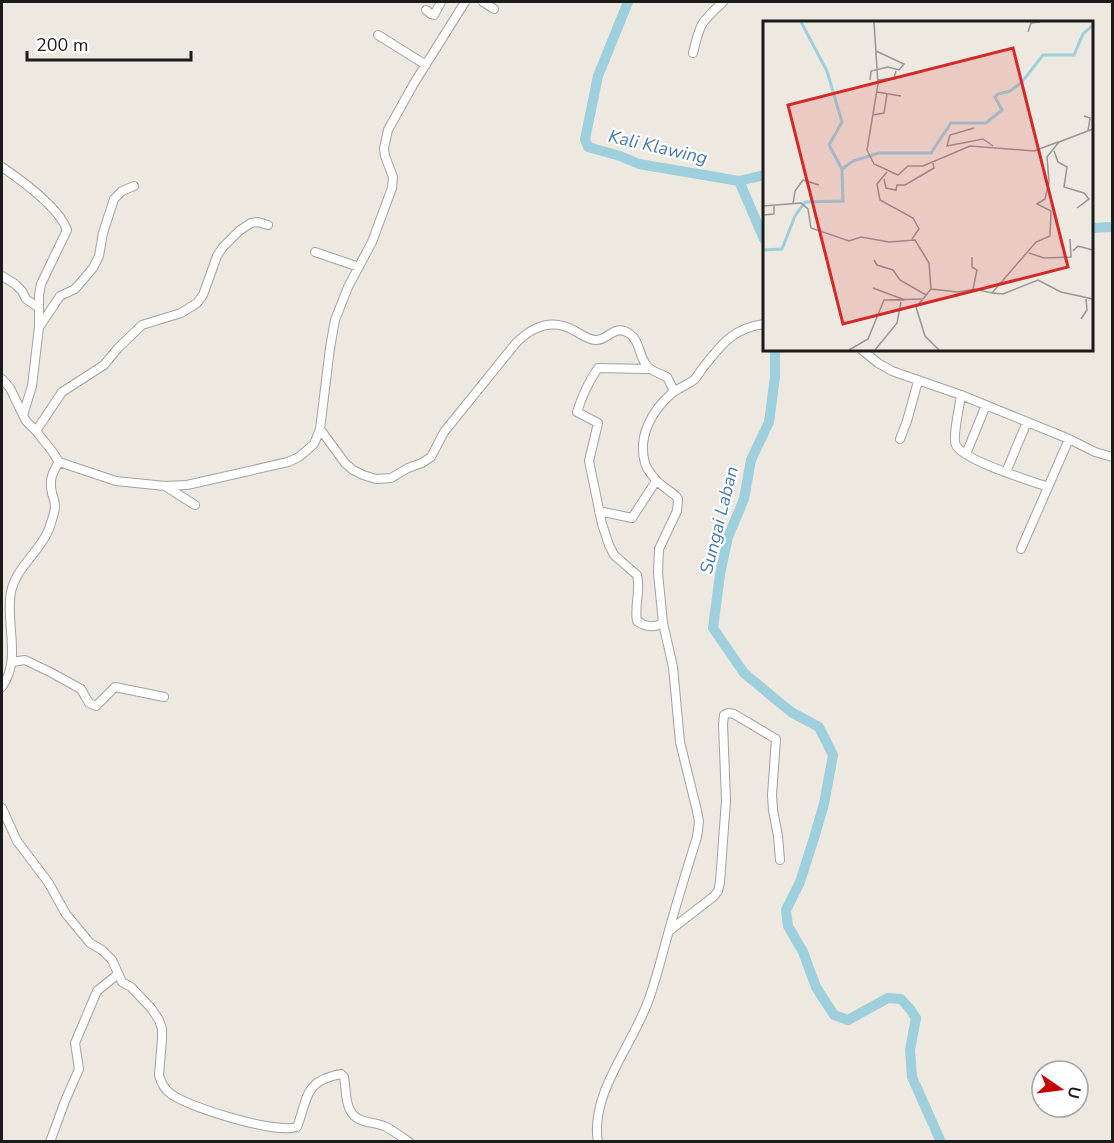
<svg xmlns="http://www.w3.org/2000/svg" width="1114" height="1143" font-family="'Nunito Sans',sans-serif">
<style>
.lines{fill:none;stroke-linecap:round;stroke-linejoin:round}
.river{stroke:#9ecfdd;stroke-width:10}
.minor-casing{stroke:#a2a2a2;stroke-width:10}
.minor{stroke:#fff;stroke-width:8}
.labels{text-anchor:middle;stroke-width:4.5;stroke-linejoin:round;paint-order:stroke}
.water-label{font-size:18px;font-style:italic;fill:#467aac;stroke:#fff}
.inset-river{fill:none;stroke:#9ecfdd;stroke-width:3}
.inset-road{fill:none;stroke:#999691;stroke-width:1.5}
.view{fill:#d62828;fill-opacity:0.15;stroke:#d62828;stroke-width:3}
.inset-edge{fill:none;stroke:#1b1b1b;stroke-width:3}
</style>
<rect width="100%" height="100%" fill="#ede8e0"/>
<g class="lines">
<!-- river -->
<path class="river" d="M628,2l-30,74 -13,63 3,8 32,9 19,8 100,17 25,-6
M739,181l25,58
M1092,228l20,-1
M775,350v27l-6,45 -18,38 -7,39 -16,38 -8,37 -7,54 31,45 47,39 28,15 14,28 -9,49 -10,34 -14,44 -14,28 2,16 15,26 13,35 18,28 14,5 40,-22 13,1 9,10 6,9 -6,32 2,27 29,65"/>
<defs>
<path id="minor" d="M483,2l11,7
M426,10l5,4 3,1 7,-13
M378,35l48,30
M693,53c7,-30 8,-31 30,-51
M2,167c19,13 57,40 65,63l-26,54 -2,11v32l-7,59 -9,29 3,6 10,10 16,20 7,11
M315,252l44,15
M2,276l13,8 7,7 4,8 13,9
M40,326l20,-30 15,-7 18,-21 6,-12 4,-23 11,-34 8,-8 12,-5
M862,350l16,13 14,8 69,24 108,44 26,13 17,5
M648,369l-50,-1c-9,13 -16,28 -21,44l21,11 -9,38 13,63 7,21 5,10 23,20c4,16 -3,31 0,46 8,6 18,7 26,2
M2,379l8,9 13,27
M961,395c-1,9 -9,44 -5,50 6,15 75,36 92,42
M320,429l25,34 8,7 10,5 13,4 15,-1 17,-10 14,-5 9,-6 13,-25 72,-89c17,-17 37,-25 59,-12 6,3 13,9 21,9 13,0 18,-17 34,-6 10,7 9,23 17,32 4,5 14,8 20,11l7,14
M36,431l26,-39 42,-27 14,-17 24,-23 39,-12 16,-10 6,-8 14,-39 6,-9 16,-16 12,-8 7,-1 10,3
M900,439l7,-18 11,-40
M966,454l20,-49
M1006,472l21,-50
M165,486l30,19
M599,511l33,7 24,-37
M1021,549l48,-110
M12,662l13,-2 25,12 31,17 8,14 7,3 19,-19 49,10
M2,687c20,-29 3,-63 9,-95 5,-25 29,-40 38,-63 2,-7 6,-16 6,-23 0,-5 -2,-9 -3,-13 -3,-13 0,-20 7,-31l57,19 49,5 22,-1 101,-23 11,-5 15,-13 6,-15 10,-81 5,-28 13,-33 24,-45 20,-54 1,-11 -8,-21 -1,-8 4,-18 25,-45 52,-83
M2,808l15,33 31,41 18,32 24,29 12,7 10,10 10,22 9,5 20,21 8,12 3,9v10l-3,36c2,8 5,14 12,19 19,14 105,40 126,33 11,-28 6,-46 44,-53l3,3c2,10 1,24 6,33 7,14 22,11 34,16 9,4 16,10 25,16
M669,931l44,-34 5,-6 2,-9 6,-82 -3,-76 1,-9 4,-2 6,1 42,25 -4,56 1,15 5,26 2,24
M50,1142l15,-41 14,-32 -4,-26 22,-52 21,-17
M598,1142c-9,-49 38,-101 52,-146 7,-20 12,-41 18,-62 9,-33 19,-65 29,-97l2,-15 -2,-11 -17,-69 -7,-75 -10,-44 -5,-50 1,-24 18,-38 1,-12 -2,-3c-7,-6 -16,-11 -21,-17 -4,-5 -9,-11 -10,-16 -8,-27 8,-53 26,-69 7,-6 17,-9 24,-15 4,-5 7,-11 11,-15 17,-22 29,-36 58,-40"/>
</defs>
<!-- minor casing -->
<use href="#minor" class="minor-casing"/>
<!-- minor -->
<use href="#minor" class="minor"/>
</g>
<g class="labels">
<!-- water labels -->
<g class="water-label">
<text transform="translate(658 147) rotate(13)" y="6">Kali Klawing</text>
<text transform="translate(719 520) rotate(-76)" y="6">Sungai Laban</text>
</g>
</g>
<!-- overview -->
<g transform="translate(763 21)">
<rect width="330" height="330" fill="#ede8e0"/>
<path class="inset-river" d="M79,148l11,-8 26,-8h52l20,-30h35l16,-13 -7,-13 3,-3 12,-3 12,-9 21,-27h31l9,-21 10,-9M0,229l19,-1 13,-33 10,-14 38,-1 -1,-32 -13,-24 13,-23 -15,-51 -26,-49"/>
<path class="inset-road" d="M111,1l4,62 -11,66 7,14 24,11 10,-9h15l47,-20 64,5 24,-9M265,11l3,-9 9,-1M107,59l1,-9 17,-4 11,3 5,-6 -28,-13M115,59l16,-2 2,-7M114,71l24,4M110,94l11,-2 3,-19M321,95l6,2 -2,13M211,107l-24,7 -3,11 36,-7 10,7M291,130l4,11 9,5 -3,20 20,6 5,6 -12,9M124,151l-10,12 3,16 33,18 6,11 -7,10M121,158l2,9 10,2 1,-5h8l29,-17 -1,-5M30,183l2,-13 8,-11 16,5M0,185l38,-3 7,6 3,19 38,13 12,-4 28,5 26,-2 14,23 2,26 27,3 17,-3 17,4 44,-51 14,-6 1,-25 -14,-7 8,-5 4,-17 -2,-25 12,-15 34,-13M0,194l11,-1v-9M310,230l5,-5 15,4M266,232l15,5 27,-1 -1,-18M209,236v10l5,3 -4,19M111,239l3,5 16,5 7,10 26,15M110,267l32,12M229,272l11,1 35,-14 23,12 32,7M160,278l-7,8 9,29 14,14M318,298l6,-9 -1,-11M86,329l19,-11 16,-39 39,-1 8,-10M112,329l22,-27 4,-21"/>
<path class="view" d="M250,27l55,219 -225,57 -55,-219z"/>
<rect width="330" height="330" class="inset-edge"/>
</g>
<!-- border -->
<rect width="1114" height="1143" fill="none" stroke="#1b1b1b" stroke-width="6"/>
<!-- north arrow -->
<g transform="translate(1060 1089) rotate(104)"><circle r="28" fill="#ffffff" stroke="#a4a4a4" stroke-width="1.5"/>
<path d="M0-4.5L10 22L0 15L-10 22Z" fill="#c60003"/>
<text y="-9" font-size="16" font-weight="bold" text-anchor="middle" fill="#1b1b1b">U</text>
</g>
<!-- scale -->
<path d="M27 51v9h164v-9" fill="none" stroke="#1b1b1b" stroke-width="3"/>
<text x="36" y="51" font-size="18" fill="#1b1b1b" stroke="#ffffff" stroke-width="4.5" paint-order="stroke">200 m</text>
</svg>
